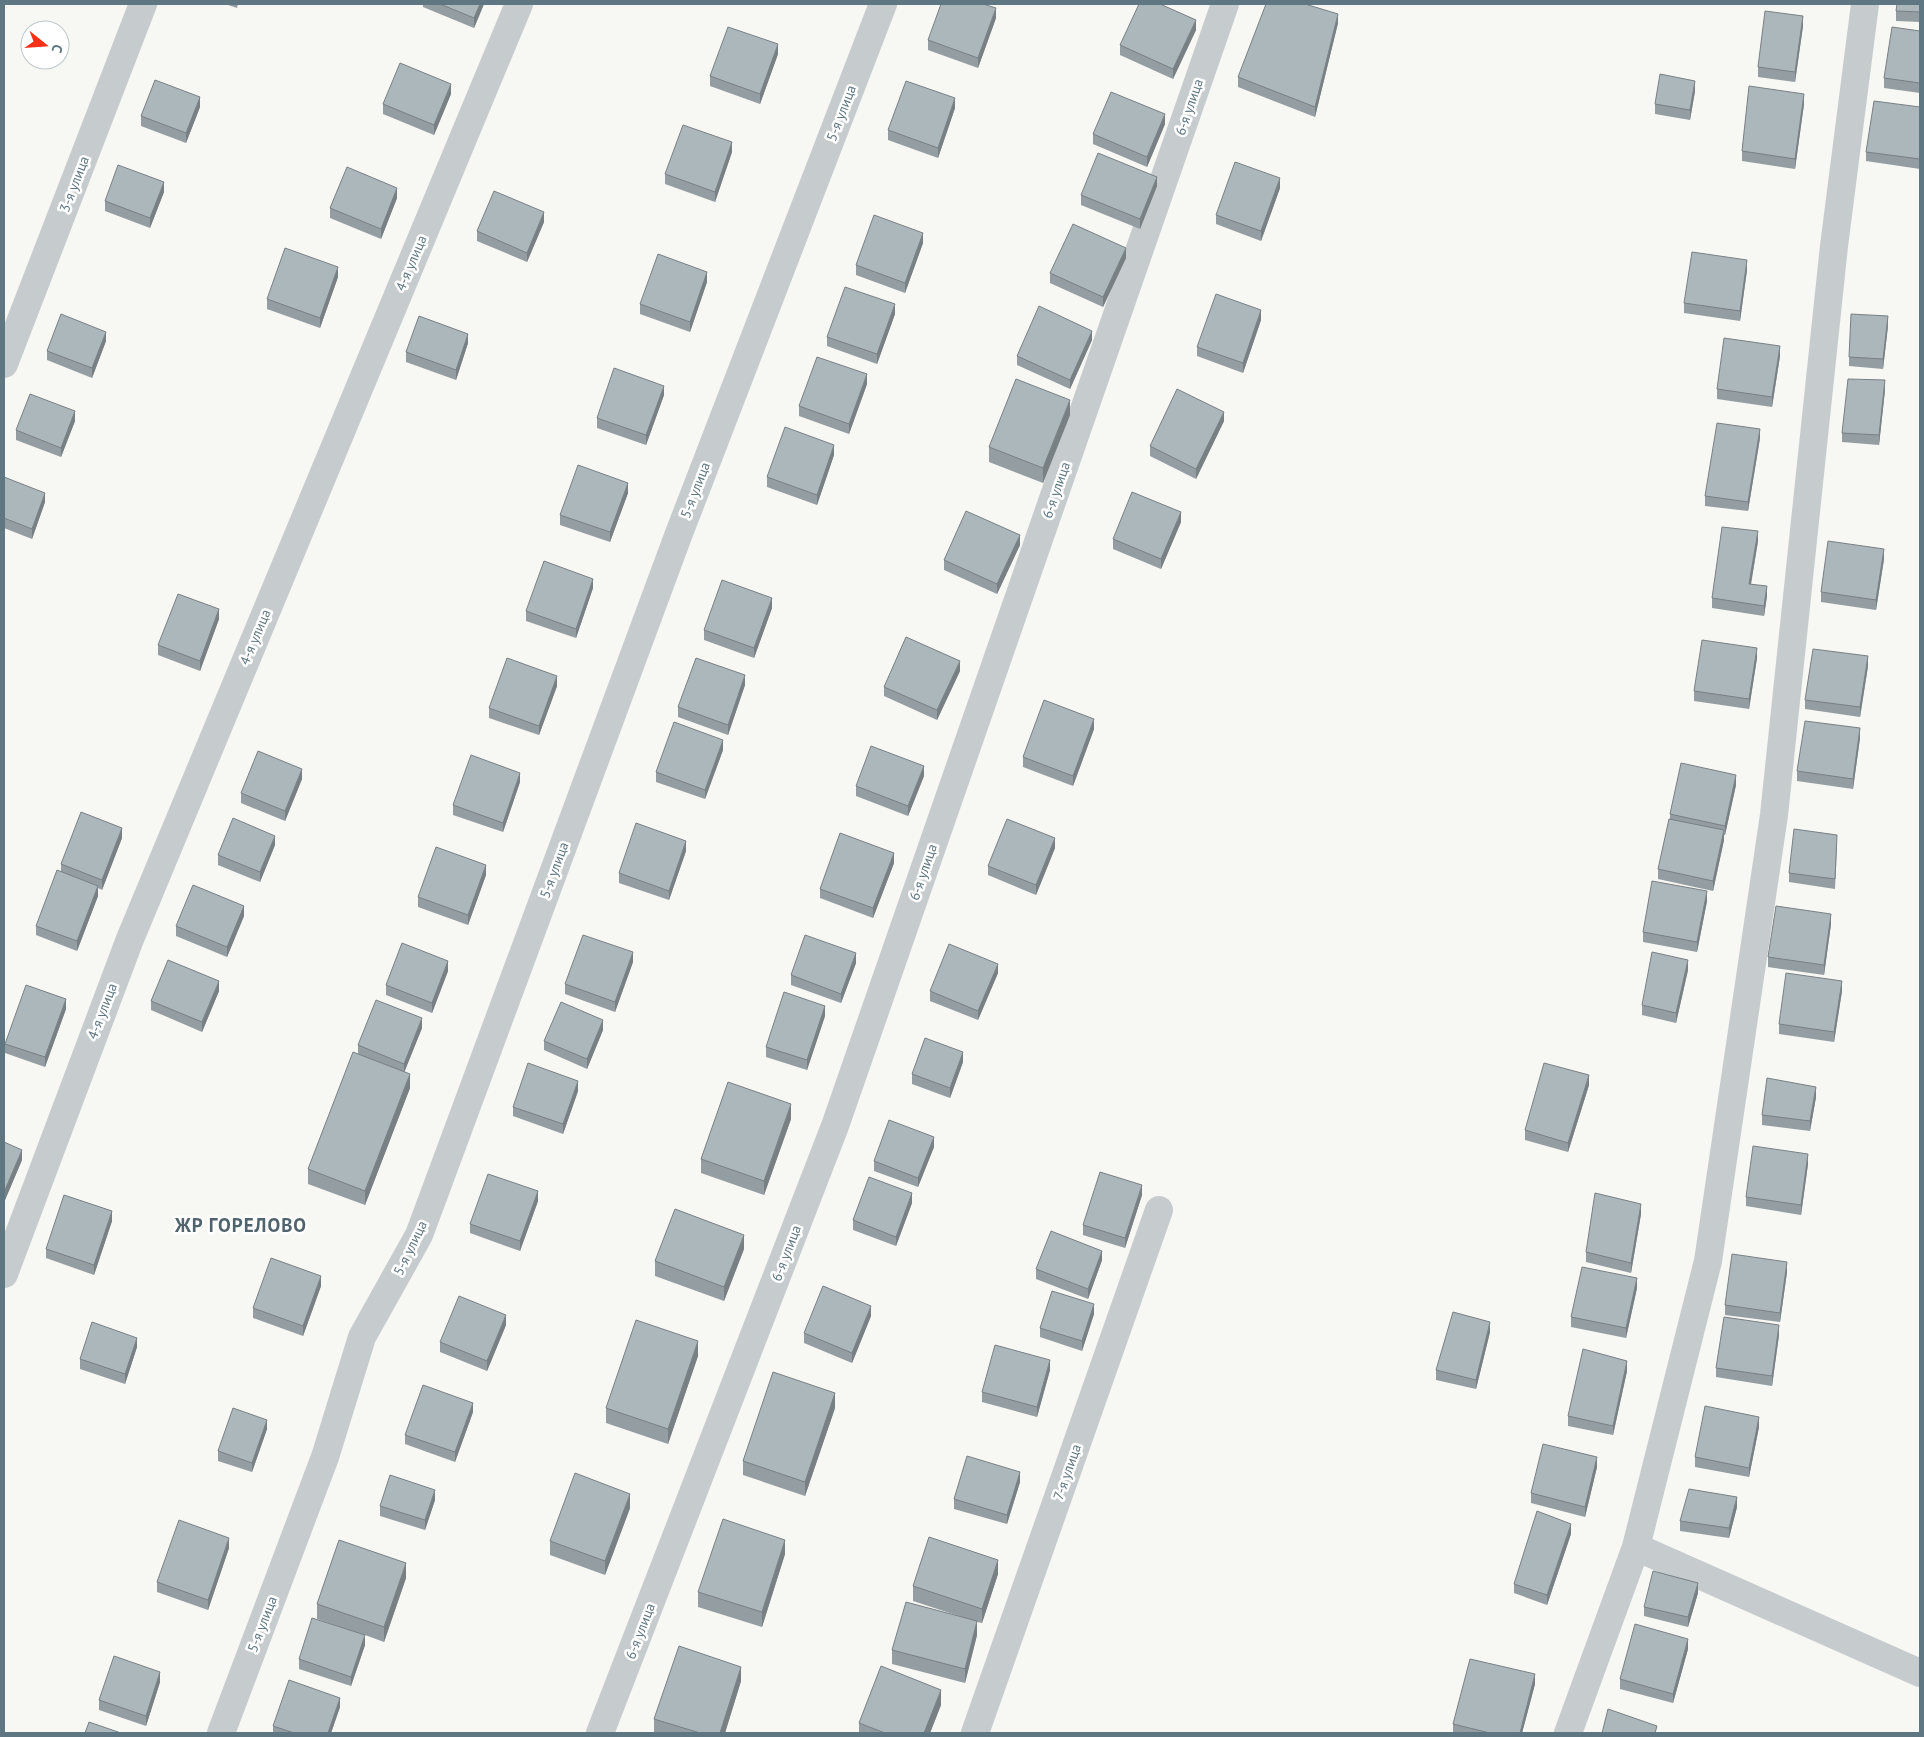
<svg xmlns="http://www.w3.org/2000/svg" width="1924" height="1737" font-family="'PT Sans',sans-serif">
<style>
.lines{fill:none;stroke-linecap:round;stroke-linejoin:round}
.minor{stroke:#c6cbce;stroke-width:28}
.wall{fill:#949da2}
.shaded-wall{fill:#788084}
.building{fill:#acb7bc;stroke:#788084}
.labels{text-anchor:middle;stroke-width:5;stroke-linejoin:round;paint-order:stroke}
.street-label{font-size:14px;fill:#5f7782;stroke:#fff}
.district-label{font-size:19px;font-weight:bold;letter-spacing:1px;fill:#51636c;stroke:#fff}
</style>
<rect width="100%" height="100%" fill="#f7f7f3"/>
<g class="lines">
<!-- minor -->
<path class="minor" d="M4,364l139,-360
M4,1274l126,-335 389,-935
M1636,1547l284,126
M221,1733l104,-276 37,-120 57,-102 259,-699 205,-532
M600,1733l235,-607 390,-1122
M975,1733l184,-523
M1568,1733l68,-186 72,-286 66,-446 60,-569 31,-242"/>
</g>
<!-- wall -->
<path class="wall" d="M225,4h13l-1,4z
M423,4h61l-10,24 -51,-21z
M1920,4v18l-24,-1v-10z
M996,18l-18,50 -50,-18v-10z
M1338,23l-23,94 -77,-30v-10z
M1803,26l-8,56 -37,-5v-10z
M1196,30l-23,49 -53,-24v-10z
M1920,31v62l-36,-5v-10z
M778,54l-18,50 -50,-18v-10z
M1695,91l-5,29 -35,-6v-10z
M451,94l-17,41 -51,-21v-10z
M1804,104l-9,65 -53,-8v-10z
M200,107l-14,36 -45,-17v-10z
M1920,107v62l-54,-8v-9z
M955,108l-17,50 -50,-18v-10z
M1165,124l-18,43 -54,-23v-10z
M732,152l-17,50 -50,-18v-10z
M1157,186l-17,43 -59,-24v-10z
M1280,188l-19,53 -45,-17v-9z
M164,192l-14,36 -45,-17v-10z
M397,198l-16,41 -51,-21v-10z
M544,222l-17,40 -50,-21v-10z
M923,243l-18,50 -49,-18v-10z
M1126,258l-23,49 -53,-24v-10z
M1747,270l-7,51 -56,-8v-10z
M338,277l-18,51 -53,-19v-10z
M707,282l-17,50 -50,-18v-10z
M895,314l-18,50 -50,-18v-9z
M1261,320l-18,53 -46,-17v-9z
M1888,326l-5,43 -34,-3v-9z
M1092,340l-22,49 -53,-24v-9z
M106,341l-14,37 -45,-18v-9z
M468,343l-12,37 -50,-18v-10z
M1780,356l-8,51 -55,-8v-10z
M867,384l-18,50 -50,-18v-10z
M1885,390l-6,55 -37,-3v-9z
M664,395l-18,50 -49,-17v-10z
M1070,415l-27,68 -54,-21v-15z
M75,421l-14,36 -45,-17v-10z
M1224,421l-28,58 -46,-23v-10z
M1760,438l-12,73 -43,-5v-10z
M834,455l-17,50 -50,-18v-10z
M4,477l41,25 -13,37 -28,-11z
M628,493l-18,49 -50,-17v-10z
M1181,522l-20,47 -48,-20v-10z
M1758,541l-7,44 16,11 -3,20 -52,-8v-10z
M1020,545l-23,49 -53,-24v-10z
M1884,559l-8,51 -55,-8v-10z
M593,588l-17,50 -50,-17v-10z
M772,608l-18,50 -50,-18v-10z
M219,619l-19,52 -42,-16v-10z
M1757,658l-8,51 -55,-8v-10z
M1868,666l-8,51 -55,-8v-9z
M960,671l-23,49 -53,-24v-9z
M745,685l-17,50 -50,-18v-10z
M557,686l-18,49 -50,-17v-10z
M1094,729l-21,57 -50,-19v-10z
M1860,738l-7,51 -56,-8v-10z
M723,750l-18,49 -49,-17v-10z
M924,776l-16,40 -52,-20v-10z
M302,779l-17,42 -44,-18v-10z
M520,782l-17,50 -50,-17v-10z
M1736,785l-11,50h-1v5l-11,51 -55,-12v-10l12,-50v-5z
M122,838l-20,52 -4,-2v8l-21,55 -41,-16v-9l25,-54v-8z
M275,845l-15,37 -42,-17v-10z
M1837,845l-2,44 -46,-7v-9z
M1055,848l-19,47 -48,-20v-9z
M686,851l-17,49 -50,-17v-10z
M894,863l-21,55 -53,-20v-9z
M486,875l-18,50 -50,-18v-10z
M1707,901l-10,51 -54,-10v-10z
M244,916l-17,41 -51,-21v-10z
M1831,924l-7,51 -56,-8v-10z
M633,962l-18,50 -50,-18v-10z
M856,963l-15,40 -50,-18v-10z
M1688,970l-12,53 -34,-8v-10z
M448,971l-16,42 -46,-18v-10z
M998,973l-20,47 -48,-19v-10z
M219,991l-17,41 -51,-22v-9z
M1842,991l-8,51 -55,-8v-10z
M66,1009l-21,58 -40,-14v-9z
M825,1016l-18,54 -41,-13v-10z
M422,1028l-18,44 6,16 -45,117 -57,-21v-15l50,-115v-9z
M603,1030l-16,39 -43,-19v-9z
M963,1062l-13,36 -38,-14v-10z
M1589,1085l-21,67 -43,-12v-10z
M578,1091l-15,43 -50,-18v-9z
M1816,1097l-6,34 -48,-6v-10z
M791,1119l-27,76 -63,-22v-14z
M4,1142l18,18 -17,40h-1z
M934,1147l-16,40 -44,-16v-10z
M1808,1164l-7,51 -55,-9v-9z
M1142,1195l-17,53 -42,-13v-10z
M538,1201l-18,50 -50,-18v-9z
M912,1203l-16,43 -43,-16v-10z
M1641,1214l-10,59 -45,-11v-10z
M112,1221l-18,54 -48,-17v-9z
M744,1249l-20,52 -69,-25v-15z
M1102,1260l-14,39 -52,-20v-10z
M1787,1272l-7,50 -55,-7v-10z
M321,1286l-18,50 -50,-18v-10z
M1637,1288l-11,50 -55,-11v-10z
M1094,1314l-12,37 -42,-14v-9z
M871,1316l-19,47 -48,-20v-10z
M506,1325l-19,46 -47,-19v-10z
M1490,1332l-14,57 -40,-9v-10z
M1779,1335l-7,51 -56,-9v-9z
M137,1347l-12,37 -45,-15v-10z
M698,1356l-30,88 -62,-21v-15z
M1050,1370l-13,47 -55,-15v-10z
M1627,1371l-14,64 -45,-9v-10z
M835,1408l-30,88 -62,-21v-14z
M473,1412l-18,50 -50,-18v-9z
M1759,1427l-10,50 -54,-10v-10z
M267,1429l-15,43 -34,-11v-10z
M1597,1467l-12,50 -54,-14v-10z
M1020,1482l-13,42 -53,-15v-10z
M435,1500l-10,30 -45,-14v-10z
M1737,1507l-8,31 -49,-7v-10z
M630,1508l-25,67 -55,-20v-14z
M1571,1534l-24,71 -33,-12v-9z
M229,1548l-21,62 -51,-18v-10z
M785,1554l-23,73 -64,-20v-15z
M998,1574l-16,49 -5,-1v13l-12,48 -73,-19v-14l73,-32 -52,-17v-15z
M406,1578l-22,64 -19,-7v10l-14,41 -52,-17v-10l64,-24 -46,-16v-15z
M1698,1593l-10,34 -44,-11v-9z
M1688,1649l-15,54 -53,-14v-10z
M741,1681l-16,52h-71v-14z
M160,1682l-14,44 -47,-16v-10z
M1535,1684l-13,49h-69v-9z
M941,1705l-11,28h-71v-10z
M340,1707l-9,26h-58v-7z"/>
<!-- shaded-wall -->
<path class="shaded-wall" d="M480,4h4l-10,24v-10z
M996,8v10l-18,50v-10z
M1338,14v9l-23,94v-10z
M1803,16v10l-8,56v-10z
M1196,20v10l-23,49v-10z
M778,44v10l-18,50v-10z
M1695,81v10l-5,29v-10z
M451,84v10l-17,41v-10z
M1804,94v10l-9,65v-10z
M200,97v10l-14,36v-10z
M955,98v10l-17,50v-10z
M1165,114v10l-18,43v-10z
M732,142v10l-17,50v-10z
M1157,177v9l-17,43v-10z
M1280,178v10l-19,53v-10z
M164,182v10l-14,36v-10z
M397,188v10l-16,41v-10z
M544,212v10l-17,40v-9z
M923,233v10l-18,50v-10z
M1126,248v10l-23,49v-10z
M1747,260v10l-7,51v-10z
M338,267v10l-18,51v-10z
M707,272v10l-17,50v-10z
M895,304v10l-18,50v-10z
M1261,310v10l-18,53v-10z
M1888,316v10l-5,43v-10z
M1092,331v9l-22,49v-9z
M106,332v9l-14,37v-10z
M468,334v9l-12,37v-10z
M1780,346v10l-8,51v-10z
M867,374v10l-18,50v-10z
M1885,380v10l-6,55v-10z
M664,386v9l-18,50v-10z
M1070,400v15l-27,68v-15z
M75,411v10l-14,36v-9z
M1224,412v9l-28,58v-10z
M1760,429v9l-12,73v-9z
M834,445v10l-17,50v-10z
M628,483v10l-18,49v-10z
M45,493v9l-13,37v-10z
M1181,512v10l-20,47v-10z
M1758,531v10l-9,53v-10z
M1020,535v10l-23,49v-10z
M1884,549v10l-8,51v-10z
M593,579v9l-17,50v-9z
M1767,586v10l-3,20v-10z
M772,598v10l-18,50v-10z
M219,609v10l-19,52v-10z
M1757,648v10l-8,51v-10z
M1868,656v10l-8,51v-10z
M960,661v10l-23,49v-10z
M745,675v10l-17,50v-10z
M557,676v10l-18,49v-9z
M1094,719v10l-21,57v-10z
M1860,728v10l-7,51v-10z
M723,740v10l-18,49v-9z
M924,766v10l-16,40v-10z
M302,769v10l-17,42v-10z
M520,773v9l-17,50v-9z
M1736,775v10l-11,50v-9z
M122,828v10l-20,52v-10z
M1724,830v10l-11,51v-10z
M275,836v9l-15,37v-10z
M1055,838v10l-19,47v-10z
M686,841v10l-17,49v-9z
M894,853v10l-21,55v-10z
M486,865v10l-18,50v-10z
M98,886v10l-21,55v-10z
M1707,891v10l-10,51v-10z
M244,906v10l-17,41v-10z
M1831,914v10l-7,51v-10z
M633,952v10l-18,50v-10z
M856,953v10l-15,40v-9z
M1688,960v10l-12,53v-10z
M448,961v10l-16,42v-10z
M998,964v9l-20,47v-9z
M219,981v10l-17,41v-10z
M1842,981v10l-8,51v-10z
M66,999v10l-21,58v-10z
M825,1006v10l-18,54v-10z
M422,1018v10l-18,45v-9z
M603,1020v10l-16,39v-10z
M963,1052v10l-13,36v-10z
M410,1074v14l-45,117v-14z
M1589,1075v10l-21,67v-9z
M578,1081v10l-15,43v-10z
M1816,1087v10l-6,34v-10z
M791,1104v15l-27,76v-14z
M934,1137v10l-16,40v-9z
M22,1150v10l-17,40v-10z
M1808,1154v10l-7,51v-10z
M1142,1185v10l-17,53v-10z
M538,1191v10l-18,50v-10z
M912,1193v10l-16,43v-9z
M1641,1204v10l-10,59v-10z
M112,1211v10l-18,54v-10z
M744,1235v14l-20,52v-14z
M1102,1251v9l-14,39v-10z
M1787,1262v10l-7,50v-9z
M321,1276v10l-18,50v-10z
M1637,1278v10l-11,50v-10z
M1094,1304v10l-12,37v-10z
M871,1306v10l-19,47v-10z
M506,1315v10l-19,46v-10z
M1490,1322v10l-14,57v-9z
M1779,1325v10l-7,51v-10z
M137,1338v9l-12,37v-10z
M698,1341v15l-30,88v-15z
M1050,1360v10l-13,47v-10z
M1627,1361v10l-14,64v-9z
M835,1393v15l-30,88v-14z
M473,1403v9l-18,50v-10z
M1759,1417v10l-10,50v-9z
M267,1420v9l-15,43v-9z
M1597,1457v10l-12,50v-10z
M1020,1472v10l-13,42v-9z
M435,1490v10l-10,30v-10z
M630,1494v14l-25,67v-14z
M1737,1497v10l-8,31v-10z
M1571,1524v10l-24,71v-10z
M229,1538v10l-21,62v-10z
M785,1540v14l-23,73v-15z
M998,1560v14l-16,49v-14z
M406,1563v15l-22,64v-15z
M1698,1583v10l-10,34v-10z
M977,1621v14l-12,48v-14z
M365,1635v10l-14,41v-9z
M1688,1639v10l-15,54v-9z
M741,1667v14l-16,52h-5z
M160,1672v10l-14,44v-10z
M1535,1674v10l-13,49h-2z
M941,1690v15l-11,28h-6z
M340,1698v9l-9,26h-3z"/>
<!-- building -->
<path class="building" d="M440,4h40l-6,14z
M941,4h42l13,4 -18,50 -50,-18z
M1139,4h21l36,16 -23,49 -53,-24z
M1266,4h39l33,10 -23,93 -77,-30z
M1897,4h23v8l-24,-1z
M1765,11l38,5 -8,56 -37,-5z
M728,27l50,17 -18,50 -50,-18z
M1892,27l28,4v52l-36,-5z
M400,63l51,21 -17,41 -51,-21z
M1660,74l35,7 -5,29 -35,-6z
M155,80l45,17 -14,36 -45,-17z
M906,81l49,17 -17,50 -50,-18z
M1749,86l55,8 -9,65 -53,-8z
M1111,92l54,22 -18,43 -54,-23z
M1874,101l46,6v52l-54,-7z
M683,125l49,17 -17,50 -50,-18z
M1098,153l59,24 -17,42 -59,-24z
M1235,162l45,16 -19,53 -45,-16z
M118,165l46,17 -14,36 -45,-17z
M347,167l50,21 -16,41 -51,-21z
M494,191l50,21 -17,41 -50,-22z
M874,215l49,18 -18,50 -49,-18z
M1073,224l53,24 -23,49 -53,-24z
M285,248l53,19 -18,51 -53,-19z
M1692,252l55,8 -7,51 -56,-8z
M658,254l49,18 -17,50 -50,-18z
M845,287l50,17 -18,50 -50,-17z
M1216,294l45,16 -18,53 -46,-16z
M1039,306l53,25 -22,49 -53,-24z
M61,314l45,18 -14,36 -45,-17z
M1851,314l37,2 -5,43 -34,-2z
M419,316l49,18 -12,36 -50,-18z
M1724,338l56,8 -8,51 -55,-8z
M817,357l50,17 -18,50 -50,-18z
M614,368l50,18 -18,49 -49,-17z
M1016,379l54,21 -27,68 -54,-21z
M1848,379l37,1 -6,55 -37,-2z
M1177,389l47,23 -28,57 -46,-23z
M30,394l45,17 -14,37 -45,-18z
M1717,423l43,6 -12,73 -43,-6z
M785,427l49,18 -17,50 -50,-18z
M578,465l50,18 -18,49 -50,-17z
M4,477l41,16 -13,36 -28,-11z
M1132,492l49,20 -20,47 -48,-20z
M966,511l54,24 -23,49 -53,-24z
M1722,527l36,4 -9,53 18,2 -3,20 -52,-8z
M1828,541l56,8 -8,51 -55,-8z
M544,561l49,18 -17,50 -50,-18z
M722,580l50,18 -18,50 -50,-18z
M178,594l41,15 -19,52 -42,-16z
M906,637l54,24 -23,49 -53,-23z
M1702,640l55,8 -8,51 -55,-8z
M1813,649l55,7 -8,51 -55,-7z
M507,658l50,18 -18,50 -50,-18z
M696,658l49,17 -17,50 -50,-18z
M1044,700l50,19 -21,57 -50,-19z
M1805,721l55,7 -7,51 -56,-8z
M674,722l49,18 -18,50 -49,-18z
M871,746l53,20 -16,40 -52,-20z
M258,751l44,18 -17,42 -44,-18z
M471,755l49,18 -17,50 -50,-18z
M1681,763l55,12 -11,51 -55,-12z
M81,812l41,16 -20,52 -41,-16z
M233,818l42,18 -15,36 -42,-17z
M1007,819l48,19 -19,47 -48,-19z
M1669,819l55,11 -11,51 -55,-12z
M636,823l50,18 -17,50 -50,-18z
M1794,829l43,6 -2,44 -46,-6z
M840,833l54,20 -21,55 -53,-19z
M436,847l50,18 -18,50 -50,-18z
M57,870l41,16 -21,55 -41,-15z
M1652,881l55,10 -10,51 -54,-10z
M193,885l51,21 -17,41 -51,-21z
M1776,906l55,8 -7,51 -56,-8z
M583,935l50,17 -18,50 -50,-18z
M805,935l51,18 -15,41 -50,-19z
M402,943l46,18 -16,42 -46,-18z
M949,944l49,20 -20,47 -48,-20z
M1652,952l36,8 -12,53 -34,-8z
M168,960l51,21 -17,41 -51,-21z
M1786,973l56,8 -8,51 -55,-8z
M26,985l40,14 -21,58 -40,-13z
M784,992l41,14 -18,54 -41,-13z
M376,1000l46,18 -18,46 -46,-19z
M561,1002l42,18 -16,39 -43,-18z
M925,1038l38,14 -13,36 -38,-14z
M353,1052l57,22 -45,117 -57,-22z
M528,1063l50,18 -15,43 -50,-17z
M1544,1063l45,12 -21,68 -43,-13z
M1767,1078l49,9 -6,34 -48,-6z
M728,1082l63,22 -27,77 -63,-22z
M889,1120l45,17 -16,41 -44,-17z
M4,1142l18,8 -17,40h-1z
M1753,1146l55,8 -7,51 -55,-8z
M1100,1172l42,13 -17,53 -42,-13z
M488,1174l50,17 -18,50 -50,-17z
M869,1177l43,16 -16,44 -43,-17z
M1595,1193l46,11 -10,59 -45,-11z
M64,1195l48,16 -18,54 -48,-16z
M675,1209l69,26 -20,52 -69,-26z
M1051,1231l51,20 -14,38 -52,-20z
M1732,1254l55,8 -7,51 -55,-8z
M271,1258l50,18 -18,50 -50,-18z
M1582,1267l55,11 -11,50 -55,-11z
M823,1286l48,20 -19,47 -48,-20z
M1052,1291l42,13 -12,37 -42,-13z
M459,1296l47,19 -19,46 -47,-19z
M1453,1312l37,10 -14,58 -40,-10z
M1724,1317l55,8 -7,51 -56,-8z
M636,1320l62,21 -30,88 -62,-21z
M92,1322l45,16 -12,36 -45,-15z
M995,1345l55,15 -13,47 -55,-15z
M1583,1349l44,12 -14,65 -45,-10z
M773,1372l62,21 -30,89 -62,-21z
M423,1385l50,18 -18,49 -50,-17z
M1705,1406l54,11 -10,51 -54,-11z
M233,1408l34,12 -15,43 -34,-12z
M1543,1444l54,13 -12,50 -54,-14z
M967,1456l53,16 -13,43 -53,-16z
M575,1473l55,21 -25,67 -55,-20z
M390,1475l45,15 -10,30 -45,-14z
M1689,1489l48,8 -8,31 -49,-7z
M1537,1511l34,13 -24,71 -33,-11z
M723,1519l62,21 -23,72 -64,-20z
M179,1520l50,18 -21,62 -51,-18z
M929,1537l69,23 -16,49 -69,-23z
M339,1540l67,23 -22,64 -67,-23z
M1653,1571l45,12 -10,34 -44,-10z
M906,1602l71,19 -12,48 -73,-19z
M312,1618l53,17 -14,42 -52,-18z
M1635,1624l53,15 -15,55 -53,-15z
M679,1646l62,21 -21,66h-20l-46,-14z
M114,1656l46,16 -14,44 -47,-16z
M1470,1659l65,15 -15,59h-30l-37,-9z
M881,1666l60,24 -17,43h-39l-26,-10z
M289,1680l51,18 -12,35h-34l-21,-7z
M1608,1709l49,17 -2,7h-53z
M89,1722l32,11h-36z"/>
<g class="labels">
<!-- street labels -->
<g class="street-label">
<text transform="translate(1189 107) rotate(-71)" y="5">6-я улица</text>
<text transform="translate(841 113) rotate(-69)" y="5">5-я улица</text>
<text transform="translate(74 184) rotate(-69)" y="5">3-я улица</text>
<text transform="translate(411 263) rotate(-67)" y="5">4-я улица</text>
<text transform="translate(695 490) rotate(-69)" y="5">5-я улица</text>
<text transform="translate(1056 490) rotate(-71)" y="5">6-я улица</text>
<text transform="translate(255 637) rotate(-67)" y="5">4-я улица</text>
<text transform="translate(554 870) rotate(-70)" y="5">5-я улица</text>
<text transform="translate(923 872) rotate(-71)" y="5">6-я улица</text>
<text transform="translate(102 1011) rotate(-69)" y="5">4-я улица</text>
<text transform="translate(410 1248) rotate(-64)" y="5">5-я улица</text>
<text transform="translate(786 1253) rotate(-69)" y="5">6-я улица</text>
<text transform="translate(1067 1472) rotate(-71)" y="5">7-я улица</text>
<text transform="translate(262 1624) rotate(-69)" y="5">5-я улица</text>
<text transform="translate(640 1631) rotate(-69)" y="5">6-я улица</text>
</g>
<!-- district labels -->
<g class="district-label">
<text x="241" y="1232">ЖР ГОРЕЛОВО</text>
</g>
</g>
<!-- border -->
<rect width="1924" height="1737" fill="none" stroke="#5f7782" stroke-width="10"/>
<!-- north arrow -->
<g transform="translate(45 45) rotate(107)"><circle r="24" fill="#ffffff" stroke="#bfc9cd"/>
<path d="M0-4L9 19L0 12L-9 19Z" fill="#f62f15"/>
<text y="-8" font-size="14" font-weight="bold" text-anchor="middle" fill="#5f7782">С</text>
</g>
</svg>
